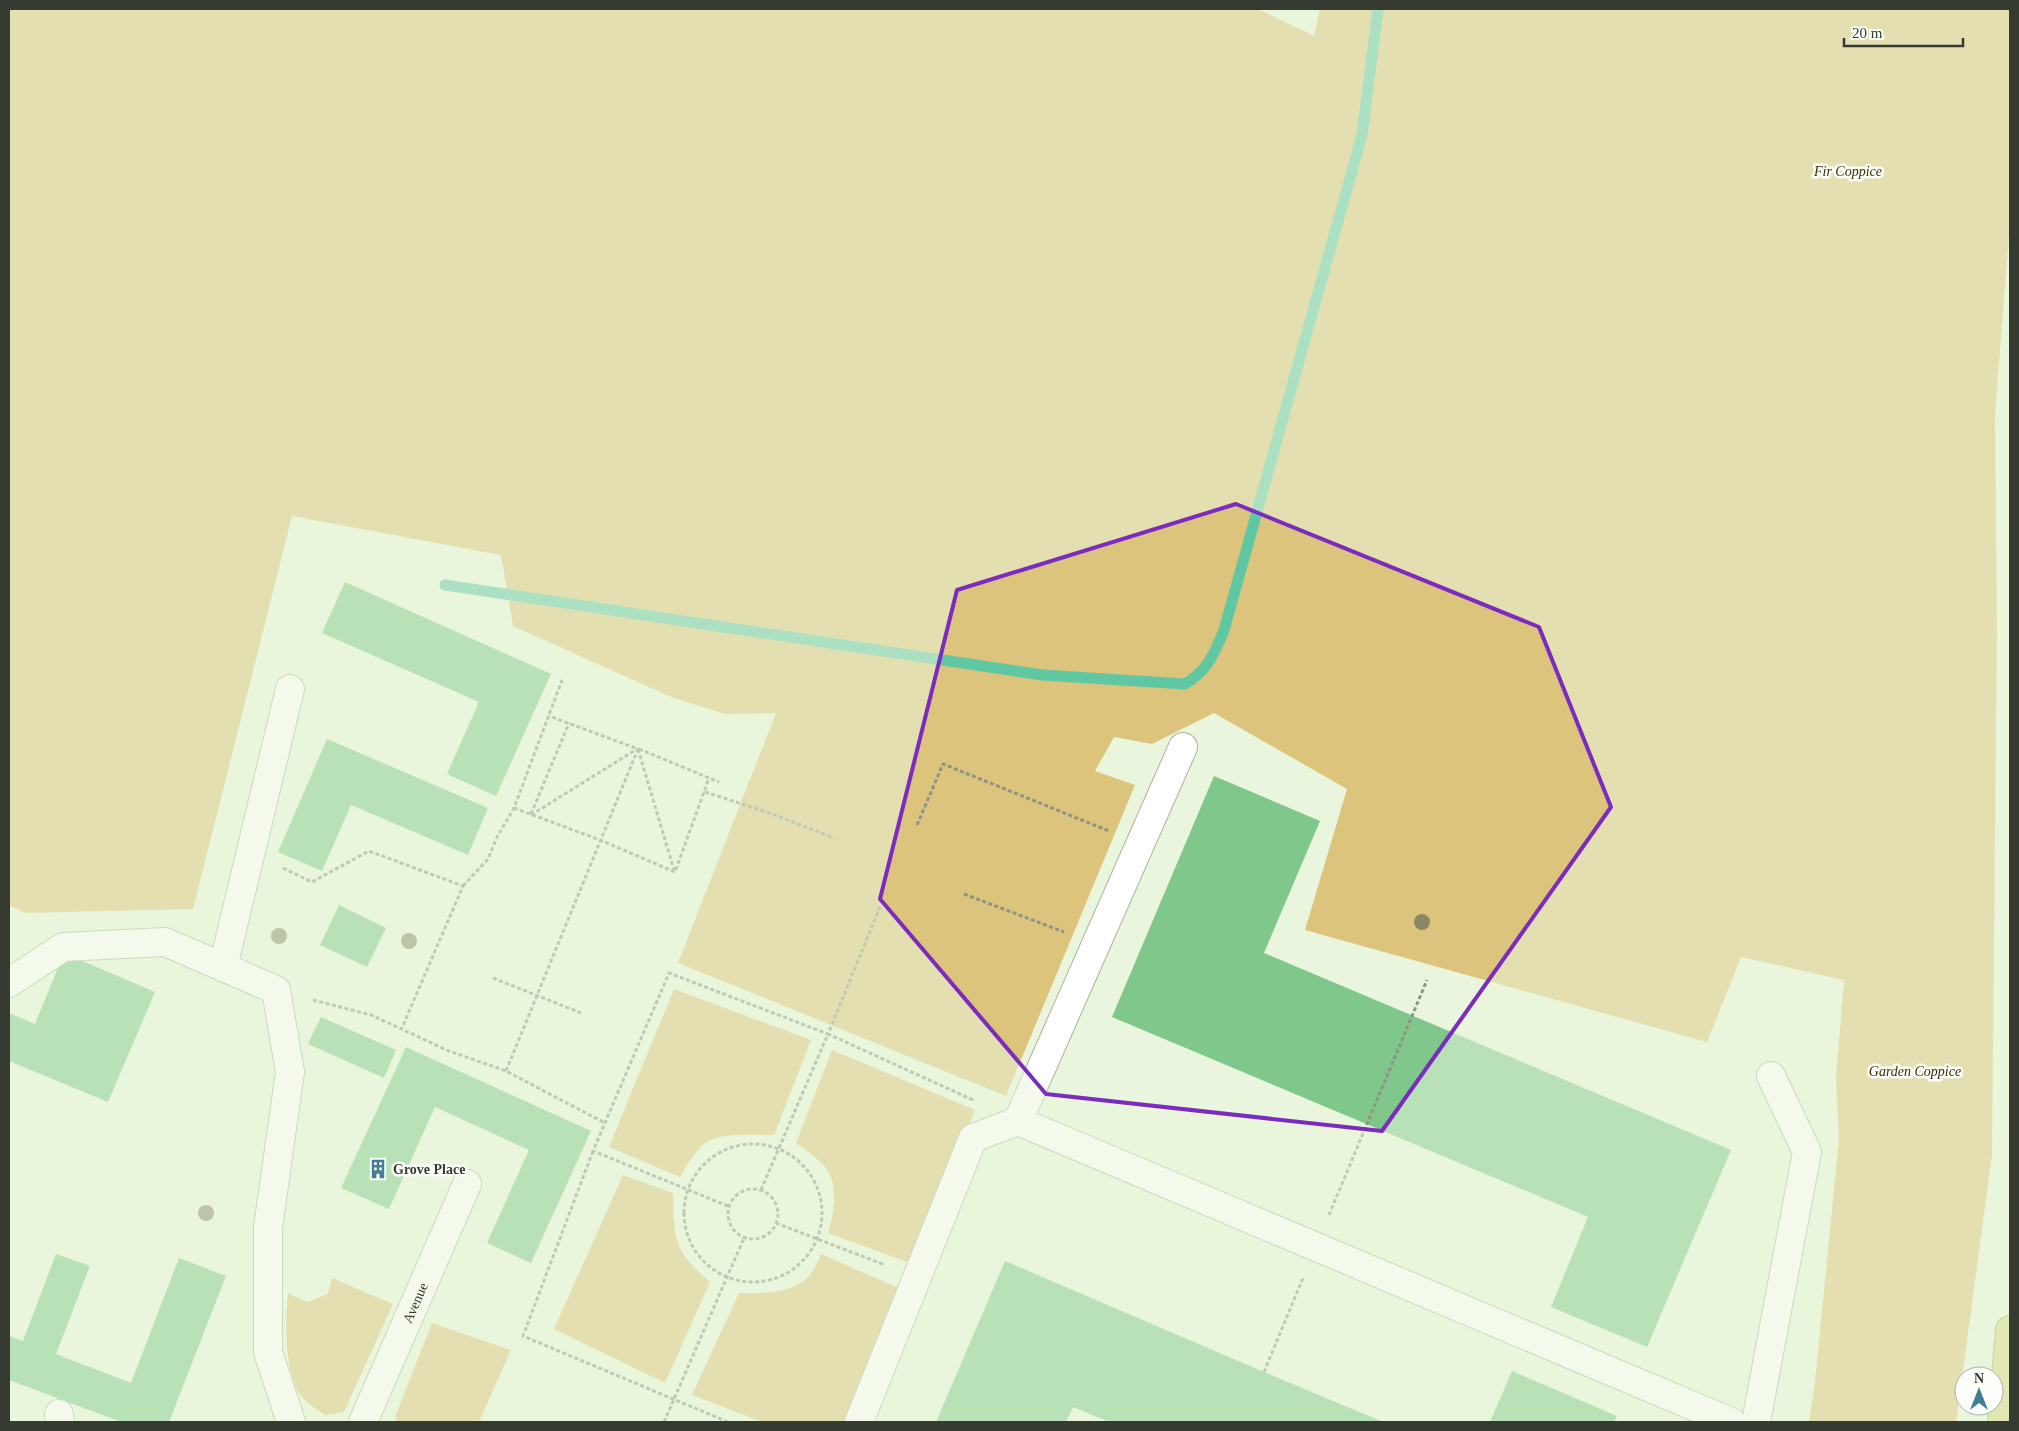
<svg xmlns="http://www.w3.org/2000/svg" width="2019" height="1431" font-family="Georgia,serif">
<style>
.green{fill:#ddc47d}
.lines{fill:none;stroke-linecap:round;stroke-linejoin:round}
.stream{stroke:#5fc7a2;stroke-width:11}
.building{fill:#7fc78b}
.minor-casing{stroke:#a8b49c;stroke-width:30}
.highway-casing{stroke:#9da167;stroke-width:30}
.path{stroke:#8c9583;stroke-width:3;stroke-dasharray:4 2.5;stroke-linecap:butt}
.minor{stroke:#fff;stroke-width:28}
.highway{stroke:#d5d884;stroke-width:28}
.tree{fill:#898866}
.marked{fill:none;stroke:#7b2cbf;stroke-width:4;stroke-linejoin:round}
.labels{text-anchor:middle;stroke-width:5;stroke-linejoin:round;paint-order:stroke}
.park-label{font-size:14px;font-style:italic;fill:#3a2e06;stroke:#fcfef9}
.poi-label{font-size:14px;font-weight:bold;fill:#363b31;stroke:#fcfef9;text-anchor:start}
.street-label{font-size:14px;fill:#363b31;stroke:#fcfef9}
</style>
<rect width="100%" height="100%" fill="#e9f5dc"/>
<!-- green -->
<path class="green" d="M9,9h1249l56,27 6,-27h690v214l-15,191 2,212 -5,529 -36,267h-147l6,-41 24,-242 -3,-62 8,-97 -103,-23 -34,85 -402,-112 42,-141 -133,-76 -62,31 -38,-7 -19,34 40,14 -129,311 -328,-133 98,-250 -51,1 -54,-17 -158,-71 -12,-71 -209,-39 -99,393 -168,4 -16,-8z
M674,989l137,51 -37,95c-18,0 -54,-3 -69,8 -11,9 -18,22 -25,34l-71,-30z
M832,1050l143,60 -65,153 -82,-30c6,-19 11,-46 -2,-65 -7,-9 -21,-18 -30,-25z
M623,1175l50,18c1,47 1,58 37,89l-45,101 -111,-54z
M821,1254l80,35 -55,133h-84l-70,-27 47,-102c23,1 58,1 73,-21 4,-5 6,-12 9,-18z
M332,1278l61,26 -49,108 -19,3c-7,-5 -19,-12 -24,-19 -17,-26 -16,-73 -13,-103l19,9 21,-8z
M432,1323l79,27 -32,72h-82l-2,-5z"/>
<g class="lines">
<!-- stream -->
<path class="stream" d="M445,585l597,90 143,9c23,-14 29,-30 39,-54l138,-495 16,-126"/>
</g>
<!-- building -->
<path class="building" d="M345,582l206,92 -55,122 -49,-22 32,-72 -157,-69z
M327,739l161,69 -20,47 -117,-50 -29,66 -44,-19z
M1214,776l106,45 -56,132 467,197 -84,197 -96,-40 37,-90 -476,-200z
M339,905l47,23 -19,39 -47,-22z
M64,953l91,39 -47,110 -99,-41v-48l26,11z
M321,1017l75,33 -12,28 -76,-34z
M406,1047l185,84 -60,132 -44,-20 42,-93 -94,-43 -46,102 -48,-21z
M56,1254l34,12 -34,88 75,29 48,-125 47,18 -57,146h-48l-112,-42v-44l14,5z
M1005,1261l259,111 119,50h-274l-36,-15 -7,15h-130z
M1512,1371l105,45 -3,6h-124z"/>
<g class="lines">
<defs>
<g id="minor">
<path d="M223,967l67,-278"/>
<path d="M9,983l54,-36 102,-5 111,48 14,82 -22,155v125l23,70"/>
<path d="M1018,1121l165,-374"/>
<path d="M59,1414l1,8"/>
<path id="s1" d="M363,1422l104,-238"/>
<path d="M859,1422l114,-284 45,-17 713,301"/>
<path d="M1756,1422l51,-270 -36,-76"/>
</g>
<path id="highway" d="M2002,1422l8,-92"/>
</defs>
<!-- minor casing -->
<use href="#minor" class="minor-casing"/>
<!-- highway casing -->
<use href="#highway" class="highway-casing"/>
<!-- path -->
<path class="path" d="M638,749l36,121
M639,749l80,33
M705,792l65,21 64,25
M514,808l86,32 75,32 34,-94
M531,814l38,-91
M531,815l106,-66
M917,825l26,-61 166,67
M283,868l29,14 57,-31 94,35 -62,144
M463,886l25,-27 9,-22 17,-29 48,-128
M964,894l100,38
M493,978l88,35
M313,1000l58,15 78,36 57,20 99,52
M506,1071l132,-322 -89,-33
M684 1213a69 69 0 1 1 138 0a69 69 0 1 1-138 0Z
M593,1151l-70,185 205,86
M728 1214a25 25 0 1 1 50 0a25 25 0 1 1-50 0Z
M761,1190l67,-156 145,66
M728,1206l-135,-55 76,-178 159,61 52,-127
M1329,1215l98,-235
M776,1223l109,42
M1264,1372l39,-94
M664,1422l80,-184"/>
<!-- minor -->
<use href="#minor" class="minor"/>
<!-- highway -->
<use href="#highway" class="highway"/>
</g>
<!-- trees -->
<g class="tree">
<circle cx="1422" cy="922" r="8"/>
<circle cx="279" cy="936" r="8"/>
<circle cx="409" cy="941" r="8"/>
<circle cx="206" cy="1213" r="8"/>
</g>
<!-- marked area -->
<path d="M0 0H2019V1431H0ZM1236,504l303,123 72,180 -229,324 -336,-37 -166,-195 77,-309z" fill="#e9f5dc" fill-opacity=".55" fill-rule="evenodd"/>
<path class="marked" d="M1236,504l303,123 72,180 -229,324 -336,-37 -166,-195 77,-309z"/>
<!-- icons -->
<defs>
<symbol id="building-bare" viewBox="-9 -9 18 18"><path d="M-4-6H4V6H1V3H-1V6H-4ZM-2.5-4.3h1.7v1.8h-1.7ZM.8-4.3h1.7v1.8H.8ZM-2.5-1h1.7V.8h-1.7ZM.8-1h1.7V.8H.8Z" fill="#417d95" stroke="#fcfef9" stroke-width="2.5" paint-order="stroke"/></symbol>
</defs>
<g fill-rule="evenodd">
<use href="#building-bare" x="364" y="1155" width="28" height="28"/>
</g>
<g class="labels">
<!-- park labels -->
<g class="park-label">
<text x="1848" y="176">Fir Coppice</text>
<text x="1915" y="1076">Garden Coppice</text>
</g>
<!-- poi labels -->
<g class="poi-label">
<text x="393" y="1174">Grove Place</text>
</g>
<!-- street labels -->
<g class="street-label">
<text dy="5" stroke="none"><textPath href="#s1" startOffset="130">Avenue</textPath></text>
</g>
</g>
<!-- border -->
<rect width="2019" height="1431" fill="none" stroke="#363b31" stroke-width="20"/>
<!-- north arrow -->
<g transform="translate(1979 1391)"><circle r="24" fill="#fcfef9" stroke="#adb0a9"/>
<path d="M0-4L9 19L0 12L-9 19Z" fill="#417d95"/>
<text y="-8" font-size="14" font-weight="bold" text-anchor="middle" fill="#363b31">N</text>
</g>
<!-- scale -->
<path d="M1844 38v8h119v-8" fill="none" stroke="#363b31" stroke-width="2.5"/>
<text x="1852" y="38" font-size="15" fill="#363b31" stroke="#fcfef9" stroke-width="4" paint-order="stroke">20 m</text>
</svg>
